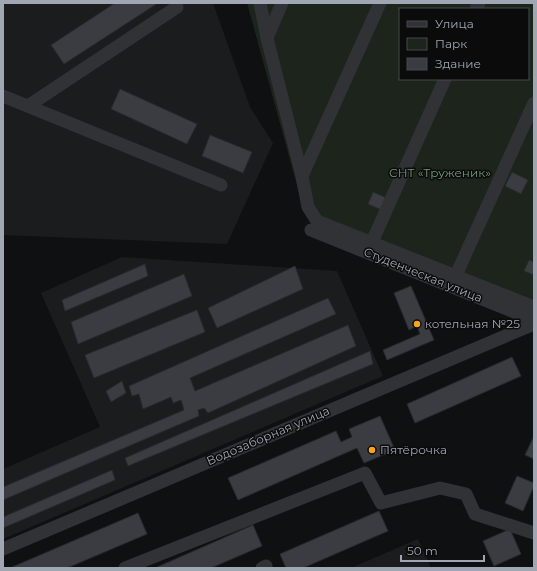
<svg xmlns="http://www.w3.org/2000/svg" width="537" height="571" font-family="Montserrat,sans-serif">
<style>
.built{fill:#1b1c1e}
.green{fill:#1c241c;fill-rule:evenodd}
.building{fill:#3a3c41;stroke:#292a2d}
.lines{fill:none;stroke-linecap:round;stroke-linejoin:round}
.minor{stroke:#303236;stroke-width:13}
.poi-dot{fill:#faa41e;stroke:#0b0b0c;stroke-width:1.5}
.labels{text-anchor:middle;stroke-width:3;stroke-linejoin:round;paint-order:stroke}
.park-label{font-size:12px;fill:#759f76;stroke:#0b0b0c}
.street-label{font-size:12px;fill:#a0a7b3;stroke:#0b0b0c}
.poi-label{font-size:12px;fill:#a0a7b3;stroke:#0b0b0c;text-anchor:start}
</style>
<rect width="100%" height="100%" fill="#0f1011"/>
<!-- built -->
<path class="built" d="M3,3h210l37,104 23,36 -46,101 -224,-9z
M122,257l215,14 46,105 -380,163v-70l97,-42 -59,-134z
M418,539l13,29h-80z"/>
<!-- green -->
<path class="green" d="M247,3h287v310l-230,-102zM400,9h128v70h-128z"/>
<!-- building -->
<path class="building" d="M115,3h43l-94,61 -13,-19z
M120,89l77,35 -10,20 -76,-35z
M210,135l42,17 -9,21 -41,-17z
M512,172l16,8 -7,14 -16,-8z
M373,192l16,7 -5,12 -16,-7z
M529,260l5,2v13l-10,-4z
M145,264l3,12 -83,35 -3,-11z
M295,266l8,23 -86,39 -9,-20z
M184,274l8,22 -114,48 -7,-22z
M411,286l23,54 -47,20 -4,-10 37,-16 -3,-8 -8,4 -15,-37z
M328,298l8,16 -146,64 5,13 153,-66 8,21 -148,67 -4,-5 -6,2 1,6 -196,84v-13l181,-77 -3,-10 -8,3 -2,-6 -28,12 -4,-15 -7,2 -3,-10z
M197,310l8,22 -111,46 -9,-23z
M370,351l3,13 -245,102 -3,-8z
M512,357l9,19 -106,47 -8,-19z
M122,381l4,12 -15,9 -5,-11z
M380,416l15,34 -31,13 -7,-15 -119,52 -10,-22 108,-47 5,11 11,-5 -3,-8z
M534,436v23l-9,-4z
M112,470l3,10 -112,48v-11z
M517,476l17,7v3l-11,25 -18,-8z
M379,511l9,20 -85,37h-17l-6,-14z
M138,513l9,21 -80,34h-57z
M253,525l9,21 -51,22h-56z
M510,529l11,25 -27,12 -11,-25z"/>
<g class="lines">
<!-- minor -->
<path class="minor" d="M260,3l7,35 35,138 6,31 9,14 217,86
M476,9l3,-6
M267,38l15,-35
M3,96l218,89
M28,106l149,-99
M302,176l78,-173
M311,230l223,90
M372,242l73,-163
M456,275l78,-172
M3,549l531,-225
M125,568l240,-95 16,30 59,-15 26,6 9,20 59,19
M262,568l4,-2"/>
</g>
<!-- markers -->
<g class="poi-dot">
<circle cx="417" cy="324" r="4"/>
<circle cx="372" cy="450" r="4"/>
</g>
<g class="labels">
<!-- park labels -->
<g class="park-label">
<text x="440" y="177">СНТ «Труженик»</text>
</g>
<!-- street labels -->
<g class="street-label">
<text transform="translate(423 275) rotate(22)" y="4">Студенческая улица</text>
<text transform="translate(268 436) rotate(-23)" y="4">Водозаборная улица</text>
</g>
<!-- poi labels -->
<g class="poi-label">
<text x="425" y="328">котельная №25</text>
<text x="380" y="454">Пятёрочка</text>
</g>
</g>
<!-- border -->
<rect width="537" height="571" fill="none" stroke="#a0a7b3" stroke-width="8"/>
<!-- legend -->
<rect x="399" y="8" width="130" height="72" fill="#0b0b0c" stroke="#47494f"/>
<rect x="407" y="21" width="20" height="6" fill="#303236" stroke="#47494f"/>
<text x="435" y="28" font-size="12" fill="#a0a7b3">Улица</text>
<rect x="407" y="38" width="20" height="12" fill="#1c241c" stroke="#47494f"/>
<text x="435" y="48" font-size="12" fill="#a0a7b3">Парк</text>
<rect x="407" y="58" width="20" height="12" fill="#3a3c41" stroke="#47494f"/>
<text x="435" y="68" font-size="12" fill="#a0a7b3">Здание</text>
<!-- scale -->
<path d="M401 555v6h83v-6" fill="none" stroke="#a0a7b3" stroke-width="2"/>
<text x="407" y="555" font-size="12" fill="#a0a7b3" stroke="#0b0b0c" stroke-width="3" paint-order="stroke">50 m</text>
</svg>
